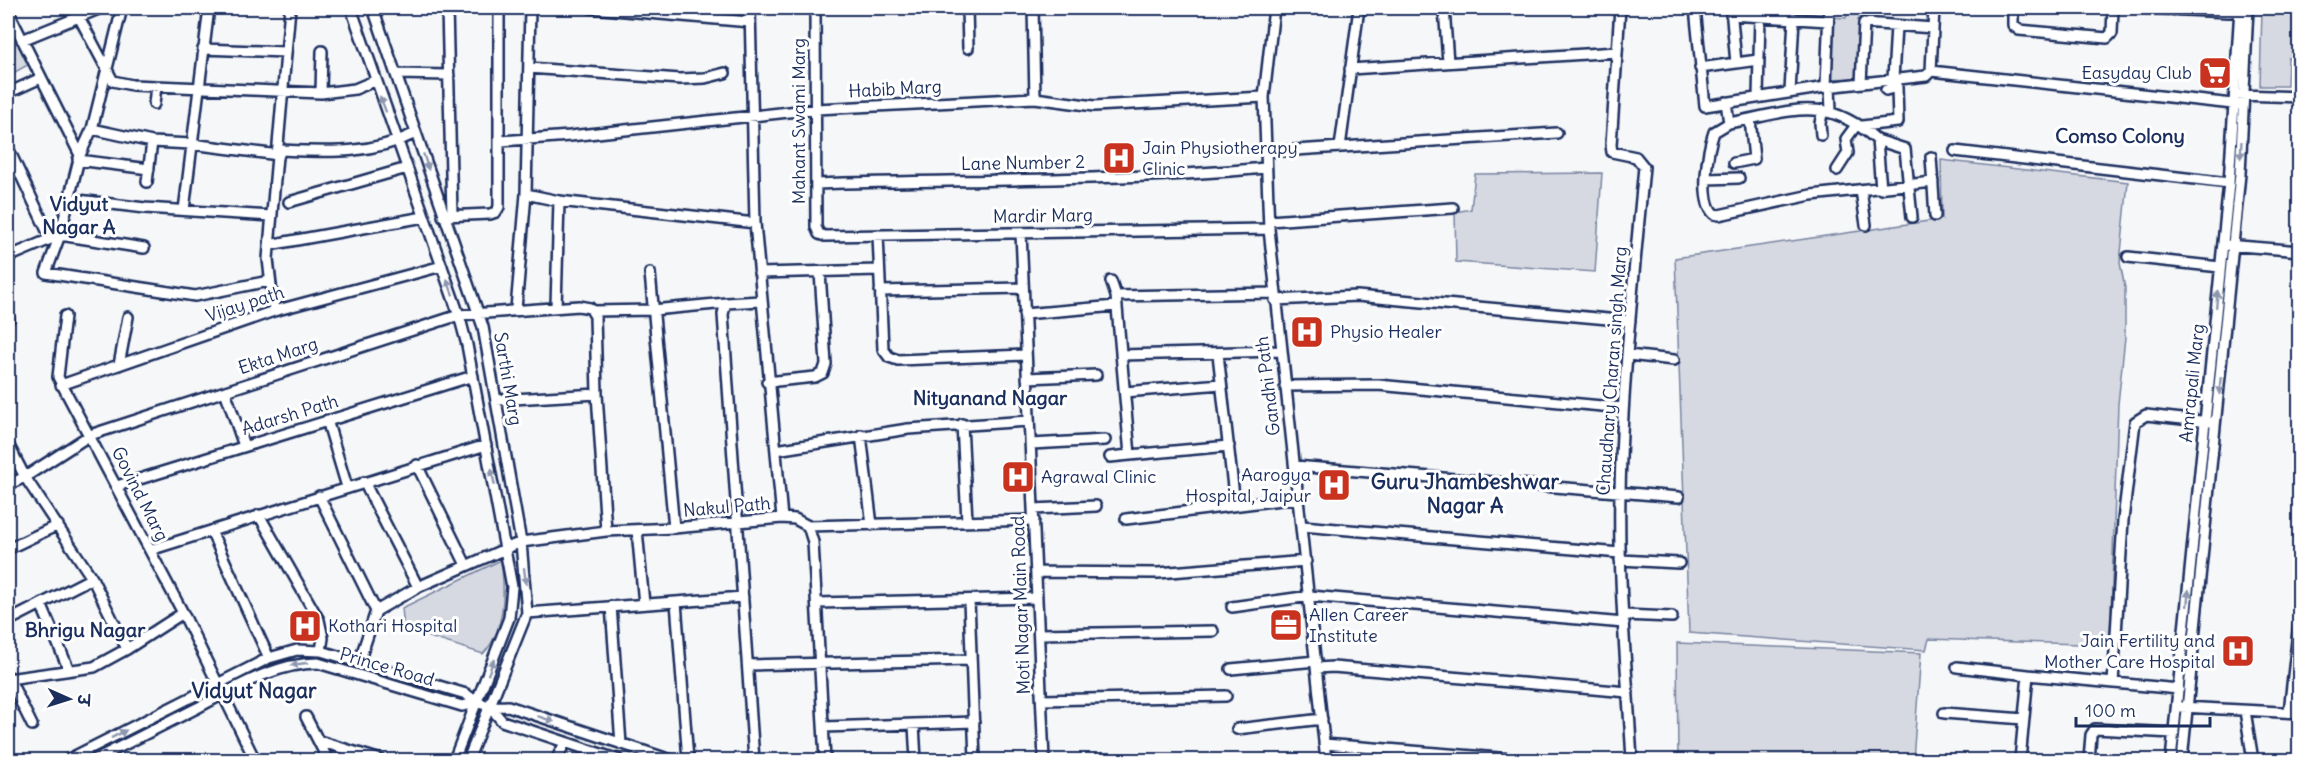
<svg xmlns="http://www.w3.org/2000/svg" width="2307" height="768" font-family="Delius,'Playpen Sans Deva',sans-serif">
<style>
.green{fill:#d6d9e2;stroke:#7884a0;stroke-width:1.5}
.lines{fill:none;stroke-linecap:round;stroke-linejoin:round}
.minor-casing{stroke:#1b2f5e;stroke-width:14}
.minor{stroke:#fff;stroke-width:9}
.oneway{fill:#8d97ae}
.labels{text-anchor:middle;stroke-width:6;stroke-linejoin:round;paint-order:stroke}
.poi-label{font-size:18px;fill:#1b2f5e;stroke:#fff;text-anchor:start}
.street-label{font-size:18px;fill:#1b2f5e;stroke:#fff}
.neighbourhood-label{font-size:20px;font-weight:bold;fill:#1b2f5e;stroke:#fff}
.quarter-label{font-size:21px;font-weight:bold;fill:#1b2f5e;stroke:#fff}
</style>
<rect width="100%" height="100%" fill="#f6f7f9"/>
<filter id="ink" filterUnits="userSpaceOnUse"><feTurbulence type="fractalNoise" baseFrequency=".0167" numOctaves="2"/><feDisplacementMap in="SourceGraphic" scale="12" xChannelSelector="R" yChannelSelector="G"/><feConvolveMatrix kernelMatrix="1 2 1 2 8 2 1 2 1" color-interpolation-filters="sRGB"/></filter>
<g filter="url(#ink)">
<!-- green -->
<path class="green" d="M1848,8h15l-4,70 -31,1 2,-62 16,1z
M2262,8l37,1v49h-11l-1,28h-27z
M8,11l25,51 -25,14z
M1941,160l187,22 -8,81 5,25v49l-7,67 -8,241 -181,-6 -3,11 -237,-17 -14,-375 267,-39z
M1602,173l-7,99 -139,-10 -1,-50 16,-3 4,-35z
M501,560c4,31 5,70 -18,94l-79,-25 -2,-21z
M1677,643l244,10 -8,107h-235z"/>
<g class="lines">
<defs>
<path id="minor" d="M122,8l-30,121 -12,26 -20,80 -14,38 149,23 74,-15
M351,8l108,307 8,30 45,242 -3,31 -55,142
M373,8l110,319 38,215 6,71 -59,147
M447,8l5,207
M591,8l159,14
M750,8l5,215 27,295
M815,8l1,219 3,7 6,2 444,-7
M967,8l1,40
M1033,8l2,90
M1274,8l-10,89 5,132 57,531
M1444,8l4,54
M1620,8l-9,137 1,7 24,5 8,10c-10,108 -22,217 -24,326 -2,89 7,178 12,267
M1695,8l10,98 121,-19 100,-11 5,-5 311,34
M1731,8l5,55
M2013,8v17l6,5 88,8 5,-5 1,-25
M2141,8l88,4 16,-3
M8,11l72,144
M1731,15l97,6
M79,17l34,64 19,4 189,8 34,-4 19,-8
M22,40l79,-32
M203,49l82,3
M529,68l151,11 25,-1 20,-5
M1700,68l58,-8
M1350,69l267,-17
M1931,71l3,-63
M397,74l52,1
M1893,79l3,-53
M1861,83l3,-60 69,5
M1826,87l3,-79
M1830,87l1,24
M1790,92l4,-74
M8,93l33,-15
M321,93l1,-42
M2239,95l61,2
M1758,97l2,-80
M1726,102l3,21c62,-11 95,-30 148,17l4,49
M154,104l2,-18
M1729,123l-15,9c-6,17 -15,68 0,82l5,1 92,-20 122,-13
M1862,126l36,-4 -1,-35 -11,3
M92,129l60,13 39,2 88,11
M1821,135l-1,-12 3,-13
M1877,140l28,9 7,68
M501,141l69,-5 246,-27 219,-11 59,8 170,-9
M1340,147l19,-139
M8,148l43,91
M279,150c49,2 92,5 137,-17
M1955,151l274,32
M1265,152l292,-19
M1931,157l4,59
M78,160l71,9
M1734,163l20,-4 -4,-40
M1837,170l11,-17 -2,-14 11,-15
M1706,179l33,-1
M147,182l5,-40
M817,184c149,-5 299,-2 448,-16
M1861,190l5,35
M526,194l33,7 196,22
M70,199l75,9 127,8
M289,202l118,-34
M184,210l25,-202
M443,216l47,-2 6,-2 3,-5v-199
M1269,221l184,-13
M1021,233l23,527
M878,235l5,114 6,8 9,3 127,-5
M269,245l155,-28
M2227,245l73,6
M8,257l52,-22 84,13
M2128,257l92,10
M650,273l24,255
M759,273l120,-3
M880,291l142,-3
M1116,296l158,-3
M1275,300l82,-4 273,25
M556,307l3,-106
M516,309l10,-115 4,-186
M274,311l-6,-52 22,-251
M592,311l61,-1 73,-7
M1024,314l92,-8
M65,316l-7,61 125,236 72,147
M8,317l1,2
M1218,354l17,151
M1121,355l159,-4
M1628,355l46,5
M119,365l9,-48
M1027,378l69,-3
M767,382l48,-5 8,-4 3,-9 -6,-92
M61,385l213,-74 168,-45
M1285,386l93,-1 245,23
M225,391l19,55
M1125,392l96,-8
M496,400l101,-6
M327,420l20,67
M962,424l5,97
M861,435l11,90
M8,444l17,33 67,101 35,71
M1031,444l74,-4
M776,450l132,-21 121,-8
M1130,455l99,-9
M1110,457l20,-2 -14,-159 -5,-15
M417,465l49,100
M1295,466l384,31
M364,482l54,105
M8,485l17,-8 65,-42 369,-120 120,-9 11,2 5,8 2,78 9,137
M117,486l356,-110
M319,496l57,115 -17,51
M1034,509l62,-3
M259,515l60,105 4,18 -2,13
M1126,519l172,-21
M808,526l226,-6
M1302,526l318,27
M637,530l7,74
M211,531l58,127
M8,549l50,-24
M150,550l336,-105
M1620,560l59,3
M1036,572l122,1 148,-12
M969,600l6,160
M676,602l12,158
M817,603l220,-5
M41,604l28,66
M611,606l10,138
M1232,607l78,-11 314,27
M376,611l42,-24 103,-45 85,-11 68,-3 108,-10 13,1 13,7 5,16 12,218
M527,613l216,-16
M1623,615l49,2
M8,621l84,-43
M1039,634l174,-3
M748,665l223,-5
M1957,667l71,8
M1317,668l16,-1 295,25
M1231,669l85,-8
M8,676l24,49
M8,679l86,-12 33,-18 56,-36
M2113,683l10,-163 12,-98 11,-7 64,7
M1042,700l184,-4
M490,707l12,14 117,39
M2182,707l118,6
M2245,711l8,49
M2289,712l11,-99
M1944,713l80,6
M306,717l22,43
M914,725l2,35
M824,727l150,-5
M1237,729l85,-10
M319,741l62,19
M1324,744l200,16
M67,760l202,-102 28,-8 24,1 145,43c14,12 24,13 42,12l163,54
M94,760c34,-17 69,-35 103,-52 38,-20 78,-45 121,-45l144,43 15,-3
M556,760l9,-17
M754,760l-31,-446 3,-11 35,-2
M2020,760l8,-85 151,14
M2089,760l2,-25 4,-6 79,4
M2171,760l58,-577 11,-175
M2182,760l58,-586 8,-166"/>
</defs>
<!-- minor casing -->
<use href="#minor" class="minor-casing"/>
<!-- minor -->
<use href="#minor" class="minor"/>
</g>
<!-- one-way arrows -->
<defs><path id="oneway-solid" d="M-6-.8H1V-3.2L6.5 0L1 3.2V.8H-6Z" transform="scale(1.5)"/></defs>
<g class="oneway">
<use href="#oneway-solid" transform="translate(383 104) rotate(-111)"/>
<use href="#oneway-solid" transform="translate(2241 150) rotate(93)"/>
<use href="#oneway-solid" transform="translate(426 162) rotate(72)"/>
<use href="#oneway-solid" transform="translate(450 287) rotate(-110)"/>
<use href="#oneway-solid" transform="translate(2217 299) rotate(-84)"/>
<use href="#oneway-solid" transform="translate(2220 386) rotate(95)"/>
<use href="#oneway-solid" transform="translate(493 477) rotate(-102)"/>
<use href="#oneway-solid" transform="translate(525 576) rotate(83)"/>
<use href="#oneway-solid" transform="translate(2188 598) rotate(-84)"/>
<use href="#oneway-solid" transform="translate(299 664) rotate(172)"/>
<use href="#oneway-solid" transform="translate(491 667) rotate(-69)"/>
<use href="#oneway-solid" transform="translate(546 719) rotate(18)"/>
<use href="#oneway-solid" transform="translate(119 734) rotate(-27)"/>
</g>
</g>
<!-- icons -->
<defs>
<symbol id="supermarket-square" viewBox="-11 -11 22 22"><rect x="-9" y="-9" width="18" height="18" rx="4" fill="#c8321e" stroke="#fff"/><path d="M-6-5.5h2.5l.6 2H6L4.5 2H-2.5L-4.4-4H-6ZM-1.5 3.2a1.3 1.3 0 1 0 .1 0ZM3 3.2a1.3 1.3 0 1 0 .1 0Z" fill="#fff"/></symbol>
<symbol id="hospital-square" viewBox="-11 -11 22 22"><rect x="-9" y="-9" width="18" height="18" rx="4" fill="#c8321e" stroke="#fff"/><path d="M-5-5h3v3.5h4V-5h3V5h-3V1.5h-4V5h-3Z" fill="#fff"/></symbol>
<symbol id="office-square" viewBox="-11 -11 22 22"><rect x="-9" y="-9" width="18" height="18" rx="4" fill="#c8321e" stroke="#fff"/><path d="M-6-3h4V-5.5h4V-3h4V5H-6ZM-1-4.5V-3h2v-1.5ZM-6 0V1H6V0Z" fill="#fff"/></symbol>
</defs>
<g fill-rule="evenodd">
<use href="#supermarket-square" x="2196" y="54" width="38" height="38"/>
<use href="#hospital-square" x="1100" y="139" width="38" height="38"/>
<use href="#hospital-square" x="1288" y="313" width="38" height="38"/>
<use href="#hospital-square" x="999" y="458" width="38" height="38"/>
<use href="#hospital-square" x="1315" y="466" width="38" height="38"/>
<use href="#office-square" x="1267" y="606" width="38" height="38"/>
<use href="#hospital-square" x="286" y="607" width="38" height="38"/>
<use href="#hospital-square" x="2219" y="632" width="38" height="38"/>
</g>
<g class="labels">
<!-- poi labels -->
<g class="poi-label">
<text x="2192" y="79" text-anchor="end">Easyday Club</text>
<text x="1142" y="154">Jain Physiotherapy<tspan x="1142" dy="21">Clinic</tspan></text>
<text x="1330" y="338">Physio Healer</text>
<text x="1311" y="481" text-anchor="end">Aarogya<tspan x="1311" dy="21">Hospital, Jaipur</tspan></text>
<text x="1041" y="483">Agrawal Clinic</text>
<text x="1309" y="621">Allen Career<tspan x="1309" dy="21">Institute</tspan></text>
<text x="328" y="632">Kothari Hospital</text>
<text x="2215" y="647" text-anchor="end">Jain Fertility and<tspan x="2215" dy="21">Mother Care Hospital</tspan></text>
</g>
<!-- street labels -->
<g class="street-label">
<text transform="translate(895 89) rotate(-3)" y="6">Habib Marg</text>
<text transform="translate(799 121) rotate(-90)" y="6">Mahant Swami Marg</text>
<text transform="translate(1023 163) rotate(-1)" y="6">Lane Number 2</text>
<text transform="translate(1043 216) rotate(-1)" y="6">Mardir Marg</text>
<text transform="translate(245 304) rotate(-18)" y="6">Vijay path</text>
<text transform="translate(278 356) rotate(-18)" y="6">Ekta Marg</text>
<text transform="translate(1612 371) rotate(-86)" y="6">Chaudhary Charan singh Marg</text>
<text transform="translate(508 379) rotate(80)" y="6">Sarthi Marg</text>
<text transform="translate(2192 383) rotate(-84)" y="6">Amrapali Marg</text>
<text transform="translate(1268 386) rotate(-97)" y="6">Gandhi Path</text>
<text transform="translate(290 415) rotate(-17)" y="6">Adarsh Path</text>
<text transform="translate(140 494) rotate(63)" y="6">Govind Marg</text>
<text transform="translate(727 507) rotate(-5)" y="6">Nakul Path</text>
<text transform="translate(1021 605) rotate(-92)" y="6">Moti Nagar Main Road</text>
<text transform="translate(387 667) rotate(16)" y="6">Prince Road</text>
</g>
<!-- neighbourhood labels -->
<g class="neighbourhood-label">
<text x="2120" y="143">Comso Colony</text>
<text x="79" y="211">Vidyut<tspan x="79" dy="23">Nagar A</tspan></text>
<text x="990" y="405">Nityanand Nagar</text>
<text x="85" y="637">Bhrigu Nagar</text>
</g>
<!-- quarter labels -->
<g class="quarter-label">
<text x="1465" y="489">Guru Jhambeshwar<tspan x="1465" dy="24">Nagar A</tspan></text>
<text x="254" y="698">Vidyut Nagar</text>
</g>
</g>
<!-- margin -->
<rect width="2307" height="768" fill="none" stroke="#fff" stroke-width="30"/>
<rect x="15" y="15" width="2277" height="738" fill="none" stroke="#1b2f5e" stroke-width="2" filter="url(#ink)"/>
<!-- north arrow -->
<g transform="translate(69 699) rotate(93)" stroke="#ffffff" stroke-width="4.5" paint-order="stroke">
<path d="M0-4.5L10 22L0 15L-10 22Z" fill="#1b2f5e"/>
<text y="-9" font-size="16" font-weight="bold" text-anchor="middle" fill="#1b2f5e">उ</text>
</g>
<!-- scale -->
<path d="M2076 717v9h134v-9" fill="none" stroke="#1b2f5e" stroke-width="3"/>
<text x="2085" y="717" font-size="18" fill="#1b2f5e" stroke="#ffffff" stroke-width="4.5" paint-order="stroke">100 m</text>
</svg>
